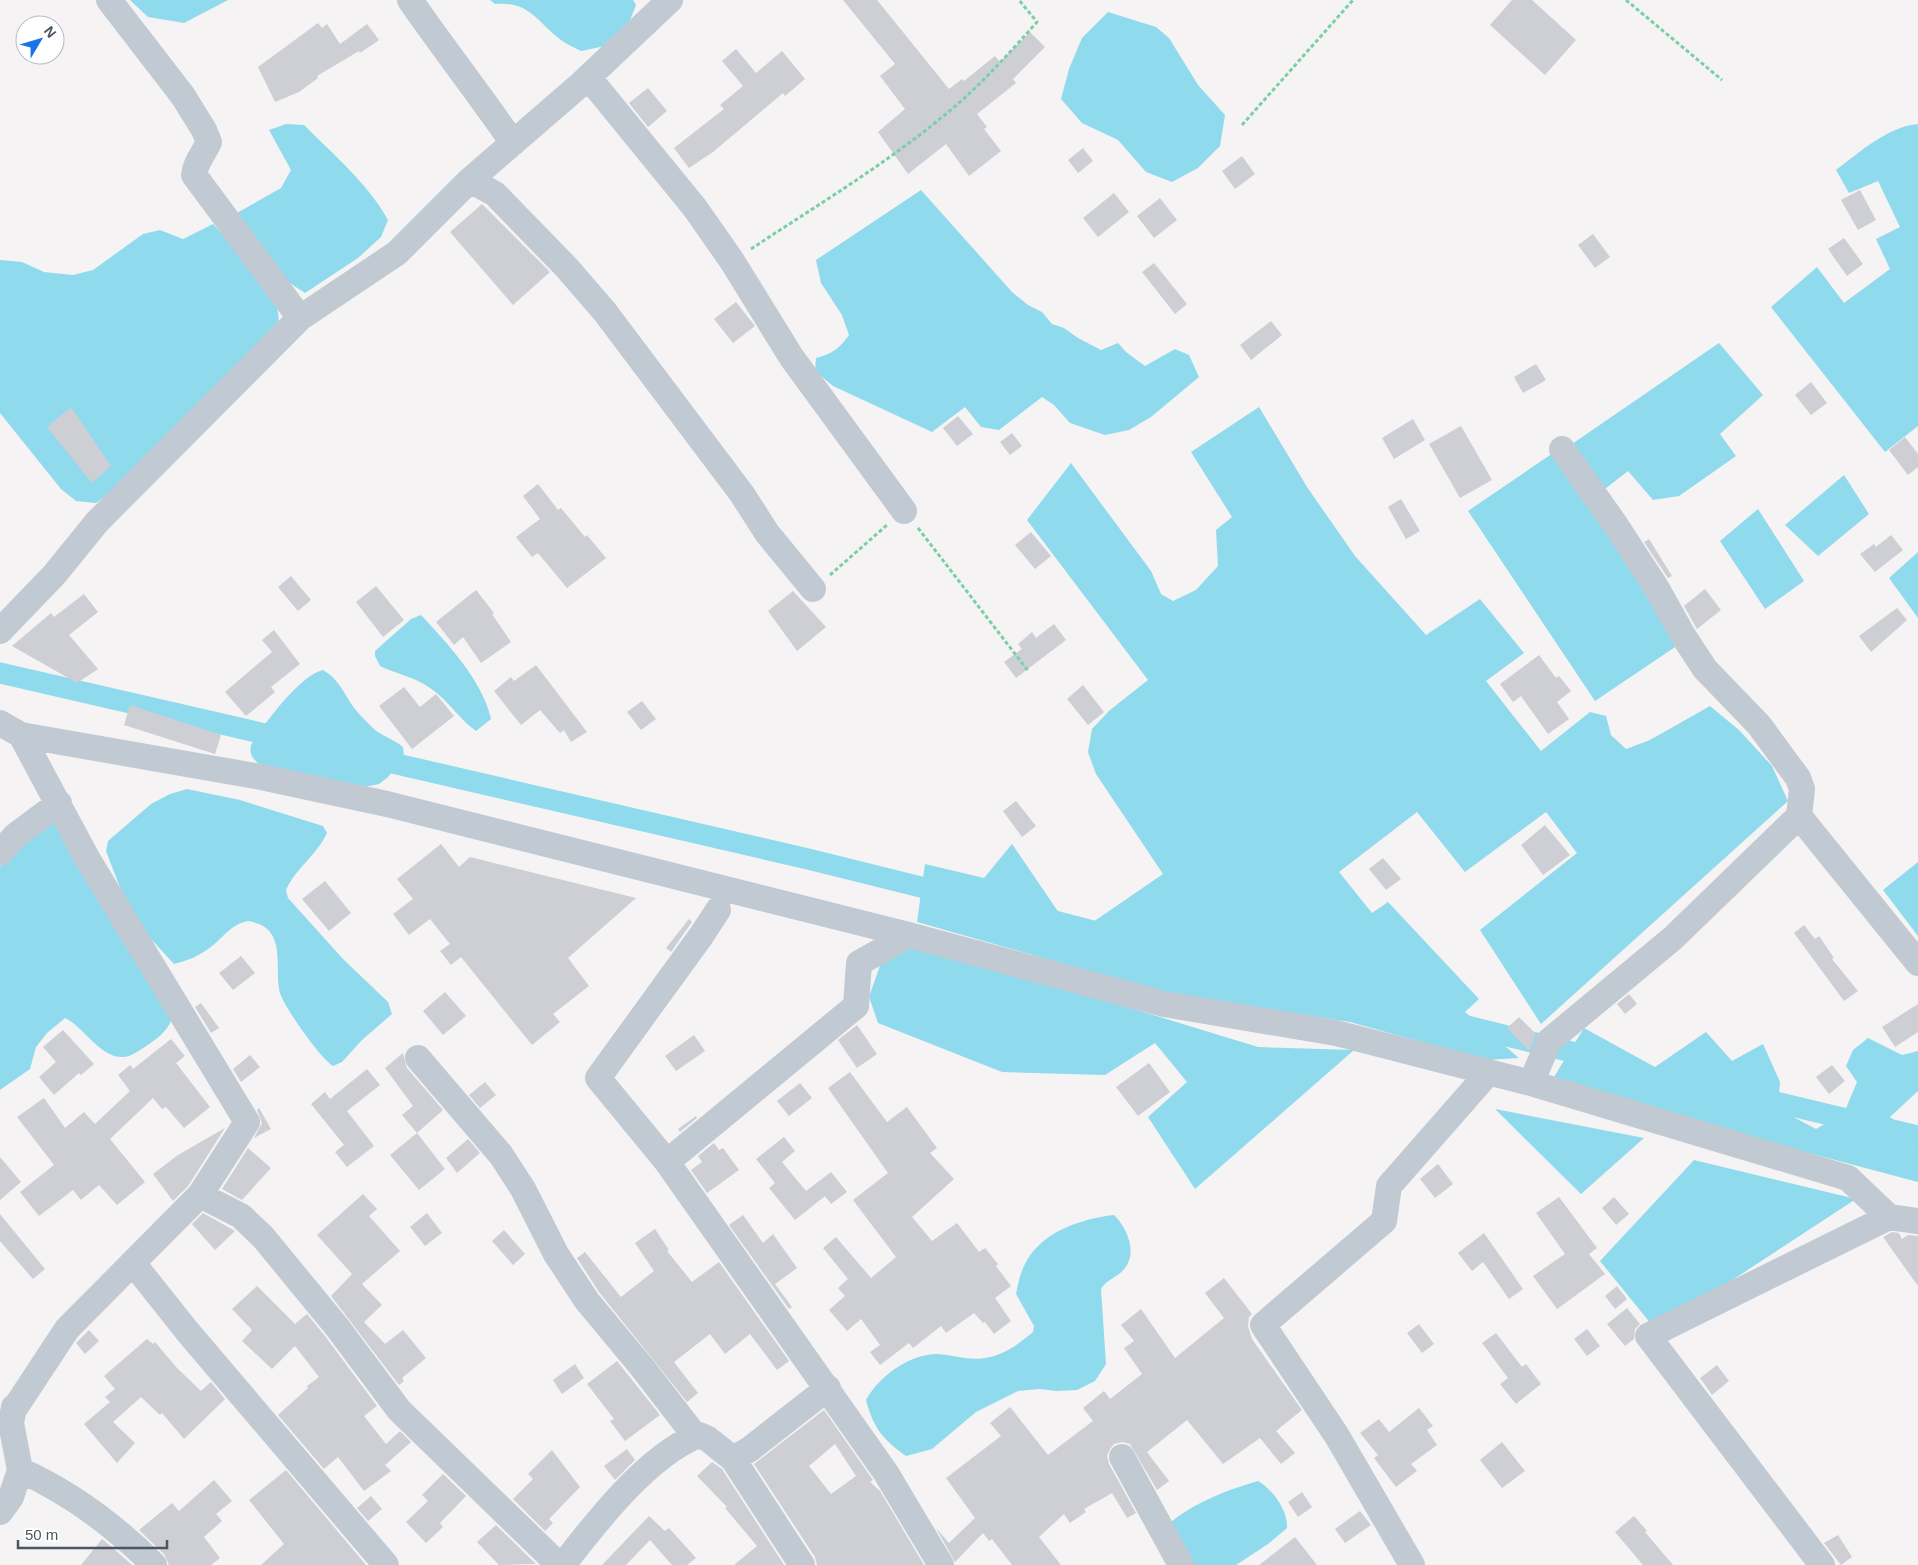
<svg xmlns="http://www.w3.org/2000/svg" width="1918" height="1565" font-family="Arial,sans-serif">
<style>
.water{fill:#90daee}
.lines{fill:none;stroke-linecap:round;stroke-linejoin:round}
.canal{stroke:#90daee;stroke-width:21}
.building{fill:#cdcfd5;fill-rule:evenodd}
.path{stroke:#7ad0a6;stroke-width:3;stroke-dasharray:4 2.5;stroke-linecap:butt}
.minor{stroke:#c1cad2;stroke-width:26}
</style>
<rect width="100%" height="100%" fill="#f5f3f3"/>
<!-- water -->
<path class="water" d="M130,0h98l-44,23 -36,-6z
M490,0h143l3,5 -10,26 -21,15 -24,5c-8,-4 -17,-8 -24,-14 -22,-19 -30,-36 -62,-33z
M1108,12l48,15 13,11 29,47 27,30 -5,31 -22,22 -26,14 -26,-10 -28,-32 -36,-17 -21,-24 8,-30 13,-31z
M286,124l18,1c28,28 66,61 84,95l-7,17 -23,21 -53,35 -20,-13 -48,-67 44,-25 10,-18 -22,-40z
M1918,124v302l-33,26 -114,-145 46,-40 27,36 46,-34 -14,-30 24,-12 -22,-46 -29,12 -13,-23c24,-18 51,-43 82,-46z
M921,190l91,102 16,13 14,7 10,12 12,4 14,10 23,12 17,-7 8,9 19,14 30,-17 14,6 10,22 -48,40 -22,13 -24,5 -35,-12 -16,-18 -12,-8 -43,33 -18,-3 -16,-20 -33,25 -99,-46 -18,-15 1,-13c16,-4 24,-10 33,-23l-7,-20 -21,-32 -5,-23z
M213,224l28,31 36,50 2,16 -155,160 -28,22 -20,-2 -15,-12 -61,-76v-153l22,2 22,10 29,3 20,-5 50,-36 17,-4 23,9z
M1719,343l44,52 -43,39 16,22 -57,40 -26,4 -25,-29 -27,21 -29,-48z
M1259,407l48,80 48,69 71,79 54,-36 44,54 -38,28 55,70 49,-39 16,4 5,19 15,14 24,-9 60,-34 29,24 33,36 16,35 -247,223 -61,-94 97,-77 -31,-41 -81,60 -48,-60 -78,60 33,41 16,-11 91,97 -14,13 54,46 -33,2 -136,-38 -180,-28 -253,-72 8,-58 59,14 28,-34 62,91 89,-61 -67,-100 -8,-22 4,-23 18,-19 38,-30 -121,-160 44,-57 80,108 10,23 12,7 23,-11 22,-24 -2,-36 16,-13 -41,-65z
M1556,451l128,190 -89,60 -127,-190z
M1844,475l25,39 -51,42 -33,-31z
M1758,509l46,72 -39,28 -45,-68z
M1918,552v66l-29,-40z
M421,615c26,28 62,66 70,104l-15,12c-17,-12 -28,-31 -46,-43 -15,-11 -34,-14 -50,-22l-5,-10v-5l36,-32z
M323,670c14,8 19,19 27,32 6,10 16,19 24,27 9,8 20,10 29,18l1,10 -16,20 -9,7 -20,4 -99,-23c-7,-6 -11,-10 -9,-20 12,-20 50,-71 72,-75z
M187,789l53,11 83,26 4,7c-11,23 -31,35 -41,57l2,8 55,61 45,43 4,12 -30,26 -20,22 -9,4c-12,-7 -49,-59 -53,-73 -6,-22 6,-58 -21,-69 -4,-1 -7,-3 -11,-3 -18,3 -26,19 -40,28 -11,8 -22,12 -34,15l-23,-25 -27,-41 -18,-47 2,-10 43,-37 19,-10z
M57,819l116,196c-3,13 -13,22 -24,29 -6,4 -13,9 -20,12 -26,8 -45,-30 -64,-38l-18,15 -11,14 -6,22 -30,21v-223l22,-23z
M1918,862v74l-35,-46z
M908,940l350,107 96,3 -159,139 -47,-72 39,-35 -32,-39 -50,32 -103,-3 -124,-49 -9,-26 13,-37z
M1584,1028l71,39 51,-35 26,29 31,-17 17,38 -2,27 38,20 28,-16 13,-31 -11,-16 7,-16 15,-12 34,17 16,-4v40l-28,26 28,21v44l-218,-58 -146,-47z
M1495,1109l149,29 -63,56z
M1694,1160l162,39 -200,131 -56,-69z
M1114,1215c15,15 26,43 5,59 -8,6 -13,7 -18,15l5,75 -11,17 -18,9 -20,1 -18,-2 -21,2 -42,21 -44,37 -26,7c-23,-16 -33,-29 -40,-56 13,-24 44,-46 71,-46 18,1 35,8 53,3 17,-4 30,-14 43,-25l1,-6 -18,-32c2,-10 4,-21 9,-30 16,-32 55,-45 89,-49z
M1258,1481c14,8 30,29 29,47l-19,16 -32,21h-46l-19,-35 1,-9c26,-20 55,-31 86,-40z"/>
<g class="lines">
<!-- canal -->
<path class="canal" d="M0,673l287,66
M371,758l437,101 141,35
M1039,917l73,19
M1459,1024l137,34
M1750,1096l168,40"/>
</g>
<!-- building -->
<path class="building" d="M843,0h34l72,89 13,-10 2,2 31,-25 5,6 30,-30 15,15 -32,32 3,4 -39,31 10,13 -3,2 17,22 -32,25 -23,-32 -38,30 -30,-42 27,-23 -25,-33 15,-12z
M1512,0h20l44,40 -31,35 -55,-50z
M318,23l4,5 5,-4 13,20 27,-20 12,16 -19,13 -1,-2 -42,25 1,2 -19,14 -24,10 -17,-35z
M736,49l20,24 26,-22 23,28 -20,17 -2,-3 -70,59 -24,16 -15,-20 50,-39 -4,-4 23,-19 -21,-25z
M648,88l19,23 -19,16 -19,-24z
M1083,148l10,13 -15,12 -10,-13z
M1242,156l13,18 -20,15 -13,-18z
M1860,190l16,30 -18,10 -17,-30z
M1114,193l15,19 -31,25 -15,-19z
M1160,198l17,22 -23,18 -17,-22z
M482,204l68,68 -37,33 -63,-73z
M1593,234l17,23 -15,11 -17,-23z
M1844,238l19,26 -16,12 -19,-27z
M1154,263l33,41 -12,10 -33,-42z
M736,302l19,24 -22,17 -19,-24z
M1271,321l11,14 -31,25 -11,-15z
M1536,364l10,16 -23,13 -9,-16z
M1811,382l16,21 -16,12 -16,-20z
M71,407l40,59 -19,17 -45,-56z
M958,416l15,18 -16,12 -14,-18z
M1413,419l12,21 -31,19 -12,-21z
M1461,426l31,54 -32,18 -31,-54z
M1012,433l10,13 -12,9 -10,-13z
M1905,437l13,17v13l-10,8 -19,-25z
M538,484l20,26 3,-2 24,29 2,-2 19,23 -39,30 -29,-35 -6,4 -16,-20 24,-18 -17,-23z
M1401,499l19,32 -14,8 -18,-32z
M1031,532l20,24 -16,13 -20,-24z
M1891,535l12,15 -28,22 -15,-18 14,-10 2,3z
M1649,539l23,37 -4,2 -24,-36z
M291,576l20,24 -13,11 -20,-24z
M376,586l28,34 -21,17 -27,-35z
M1705,589l16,21 -24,19 -13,-23z
M476,590l18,23 -2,1 19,28 -30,21 -18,-26 -9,8 -18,-23z
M793,591l33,36 -29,24 -29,-40z
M84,594l14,18 -29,23 29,34 -21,14 -65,-37 39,-33 3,4z
M1897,608l10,12 -36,32 -12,-16z
M1054,624l12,16 -50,38 -12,-16 18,-13 -4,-5 14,-12 4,6z
M274,630l26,34 -29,23 4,5 -29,24 -21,-24 47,-40 -10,-12z
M1539,655l17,23 3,-2 12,15 -14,11 12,17 -21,15 -27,-38 -8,6 -13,-18z
M536,665l51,67 -16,10 -7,-12 -4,3 -20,-23 -19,15 -27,-34 17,-14 3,4z
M1083,685l21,27 -16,13 -21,-26z
M404,687l16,20 16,-13 18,22 -42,33 -33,-43z
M642,701l14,18 -15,11 -14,-18z
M130,705l91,30 -6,19 -91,-29z
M1016,801l20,25 -14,11 -19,-26z
M1545,825l25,30 -27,20 -22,-30z
M441,844l18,23 11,-10 166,41 -68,60 21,28 -36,28 7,8 -28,23 -71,-88 -10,8 -11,-14 10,-7 -20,-25 -21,16 -16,-21 20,-15 -16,-20z
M1383,858l18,21 -15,11 -17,-21z
M325,881l26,32 -22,18 -27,-32z
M689,919l3,3 -21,30 -5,-4z
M1804,925l11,14 4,-3 15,22 -2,1 26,32 -14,10 -50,-68z
M241,956l14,17 -22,17 -14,-17z
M445,992l21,24 -23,19 -20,-24z
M1629,994l8,10 -12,10 -8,-10z
M201,1003l18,25 -8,5 -16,-26z
M1918,1004v28l-23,15 -13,-20z
M1519,1017l17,17 -7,17 -22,-23z
M857,1025l20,29 -20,14 -19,-28z
M63,1030l31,34 -13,11 -2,-2 -25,22 -15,-18 17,-15 -13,-15z
M694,1035l11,16 -29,20 -11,-15z
M171,1039l14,17 -9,7 34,44 -26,21 -18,-21 -4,2 -9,-11 -43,41 35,43 -28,23 -18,-20 -18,15 -8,-10 -34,26 -19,-24 34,-27 -37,-48 27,-19 21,30 19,-16 11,12 35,-33 -12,-16 12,-10 3,4z
M403,1053l4,15 36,42 -26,23 -15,-18 11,-9 -28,-38z
M250,1055l10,12 -19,15 -8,-13z
M1149,1063l21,29 -32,24 -22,-29z
M1832,1065l13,16 -16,13 -13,-17z
M367,1069l13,16 -33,26 27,35 -27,21 -12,-15 9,-7 -33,-41 14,-12 5,7z
M850,1072l37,50 20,-15 30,41 -7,5 24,26 -42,38 20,24 25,-18 22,29 6,-4 13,16 -2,2 15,20 -16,12 16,23 -17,13 -9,-12 -2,1 -9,-10 -28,20 -5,-7 -28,22 -4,-5 -29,22 -10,-13 10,-7 -19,-26 -14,12 -18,-21 16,-14 -7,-8 10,-9 -25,-31 13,-11 35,41 25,-21 -43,-57 35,-27 -60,-85z
M485,1082l11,13 -16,13 -11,-13z
M800,1083l12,15 -23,18 -12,-15z
M259,1108l12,21 -17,9 8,-15 -5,-13z
M696,1116l1,2 -17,14 -2,-3z
M225,1128l-37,58 -15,15 -20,-27 25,-19z
M417,1133l28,36 -26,21 -29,-35z
M784,1137l11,14 -13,11 24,29 25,-19 16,20 -16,12 -6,-8 -30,24 -26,-32 6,-5 -19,-24z
M468,1139l12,14 -23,20 -11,-15z
M714,1143l5,7 4,-2 16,22 -32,23 -16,-23 11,-8 -4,-6z
M248,1148l23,20 -29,32 -20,-11z
M0,1157l21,25 -21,18z
M1438,1164l15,20 -18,14 -15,-19z
M363,1194l14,15 -8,7 31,35 -38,33 20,21 -18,17 21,22 18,-14 23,28 -24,20 2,3 -5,4 -68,-89 21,-22 -35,-39z
M1559,1197l38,51 -8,6 16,20 -48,35 -24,-33 32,-22 -29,-41z
M1614,1197l15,17 -13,11 -14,-17z
M203,1213l32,18 -20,19 -23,-26z
M427,1213l15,20 -17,13 -15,-19z
M0,1214l45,55 -12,10 -33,-38z
M743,1215l20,28 10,-9 24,34 -22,16 17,23 -3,2 -60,-84z
M655,1229l14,21 -2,1 25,31 27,-20 70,99 -12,9 -27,-36 -25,20 -15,-20 -36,28 24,31 -11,9 -88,-110 -22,-34 8,-6 36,45 33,-26 -19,-28z
M504,1230l21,24 -12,11 -21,-24z
M1892,1232l7,1 3,6 6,-4 10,1v50l-35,-49z
M1484,1233l39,56 -14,10 -26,-37 -11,9 -14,-18z
M1224,1278l28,36 -3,3 -1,9 4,13 50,71 -26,21 19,22 -14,11 -21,-26 -37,26 -36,-44 -40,32 22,29 -12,9 -27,-46 -8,-2 -8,2 -4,5 -3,7 2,8 27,49 -9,5 -15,-25 -28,16 2,3 -16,11 -6,-9 -25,23 22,28h-49l-20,-26 -3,2 -6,-8 -28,29 -19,-34 13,15 26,-25 -29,-40 55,-42 -11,-13 20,-16 38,48 45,-34 -10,-13 21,-17 6,8 32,-25 -18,-26 10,-7 -13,-16 20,-16 34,49 49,-40 -19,-25z
M257,1286l38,38 12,-10 18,22 52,70 -13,10 22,28 14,-13 11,11 -26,23 6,6 -27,20 -26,-34 -14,12 -46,-54 30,-27 -1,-2 12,-9 -24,-31 -23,23 -30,-28 10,-11 -20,-21z
M1617,1286l10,13 -12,10 -10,-13z
M1627,1308l13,16 -5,5 -1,10 -9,7 -18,-22z
M1419,1324l15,20 -12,9 -15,-20z
M1587,1329l13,17 -13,10 -13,-17z
M89,1330l10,11 -14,13 -9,-11z
M1496,1333l26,34 4,-3 15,20 -25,20 -16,-20 8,-6 -26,-35z
M147,1339l6,5 2,-2 22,26 24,23 10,-9 14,17 -41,40 -22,-26 -2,2 -19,-18 -28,25 22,21 -18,20 -33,-39 26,-22 -5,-5 10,-8 -11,-13z
M617,1361l43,54 -35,26 -15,-20 4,-2 -27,-35z
M575,1364l9,14 -22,16 -9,-14z
M1717,1365l12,16 -17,14 -12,-17z
M1419,1408l14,18 -6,4 10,15 -26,19 6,7 -21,16 -22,-29 4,-3 -18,-22 19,-14 10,13z
M824,1410l49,70 -3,2 10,9 44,74h-107l-2,-8 -61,-93zM835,1444l21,32 -25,18 -22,-28z
M1502,1442l23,29 -23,17 -22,-28z
M627,1449l8,11 -20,20 -11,-14z
M552,1450l28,37 -31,32 4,4 -8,8 -32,-32 20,-20 -5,-5z
M712,1462l10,7 62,96h-50l23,-19 -32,-38 2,-1 -30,-31z
M286,1470l80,95h-105l23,-21 -35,-44z
M443,1474l23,22 -26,27 3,4 -17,16 -20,-21 22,-21 -6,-6z
M214,1480l18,21 -16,13 6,7 -18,16 16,21 -9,7h-42l-5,-11 -25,-24 33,-27 7,8z
M1302,1492l10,15 -14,10 -10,-15z
M371,1496l11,13 -14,12 -11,-13z
M1360,1511l11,14 -26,18 -10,-14z
M649,1516l16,15 4,-3 27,30 -9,7h-15l-22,-25 -24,25h-24z
M1634,1516l13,15 -2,1 28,33h-30l-28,-33z
M496,1525l40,39 -37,1 -22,-23z
M1838,1535l14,22 -11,8 -17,-22z
M1295,1537l22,28h-58z
M102,1539l12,10 18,16h-51z"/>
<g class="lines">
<!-- path -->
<path class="path" d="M1626,0l96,80
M1242,125l111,-125
M751,249c71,-47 145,-91 209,-147 28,-25 52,-52 77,-80l-18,-22
M918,528l111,144
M830,575l57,-50"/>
<!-- minor -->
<path class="minor" d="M109,0l74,96 21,34 5,12c-5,11 -14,21 -15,33l106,143
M410,0c34,49 70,95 103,143
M581,84l12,-1 102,125 37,53 60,97 112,153
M470,180l25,14 72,74 38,44 137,182 25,39 46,56
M1562,449l53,75 41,63 28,50 21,32 54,56 39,53 4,11 -3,27 119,147
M0,631l54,-56 43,-53 203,-204 97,-65 73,-73 111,-96 89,-84
M0,723l21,12 240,42 126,27 522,131 255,69 172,29 195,50 317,95 41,39 29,4
M0,853l15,-17 44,-33
M909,935l-50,28 -3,43 -189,156 219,311 55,92
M418,1058l83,97 22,34 33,65 31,47 54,65 55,71
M1531,1083l18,-42 124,-103 126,-122
M667,1162l-69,-84 103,-142 17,-26
M200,1195l41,21 22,21 74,90 62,83 160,155
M133,1263l54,68 199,234
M15,1408l52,-79 133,-134 47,-73 -160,-264 -66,-123
M1122,1457l59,108
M733,1459l69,106
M20,1470c49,22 96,57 134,95
M0,1512l11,-15 9,-27 -9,-47 3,-16
M563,1565c33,-43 85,-110 136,-130l9,4 25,20 17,-10 78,-61
M1412,1565l-75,-129 -74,-111 121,-104 5,-35 100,-114
M1822,1565l-174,-229 241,-119"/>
</g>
<!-- north arrow -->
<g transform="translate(40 40) rotate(52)"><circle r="24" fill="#ffffff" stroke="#b7bbc0"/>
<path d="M0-4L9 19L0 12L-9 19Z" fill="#1a73e8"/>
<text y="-8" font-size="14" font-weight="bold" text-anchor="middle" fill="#4a5661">N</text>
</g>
<!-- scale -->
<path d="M18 1540v8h149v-8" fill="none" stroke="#4a5661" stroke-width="2.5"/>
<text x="25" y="1540" font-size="15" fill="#4a5661" stroke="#ffffff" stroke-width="4" paint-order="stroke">50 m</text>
</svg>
